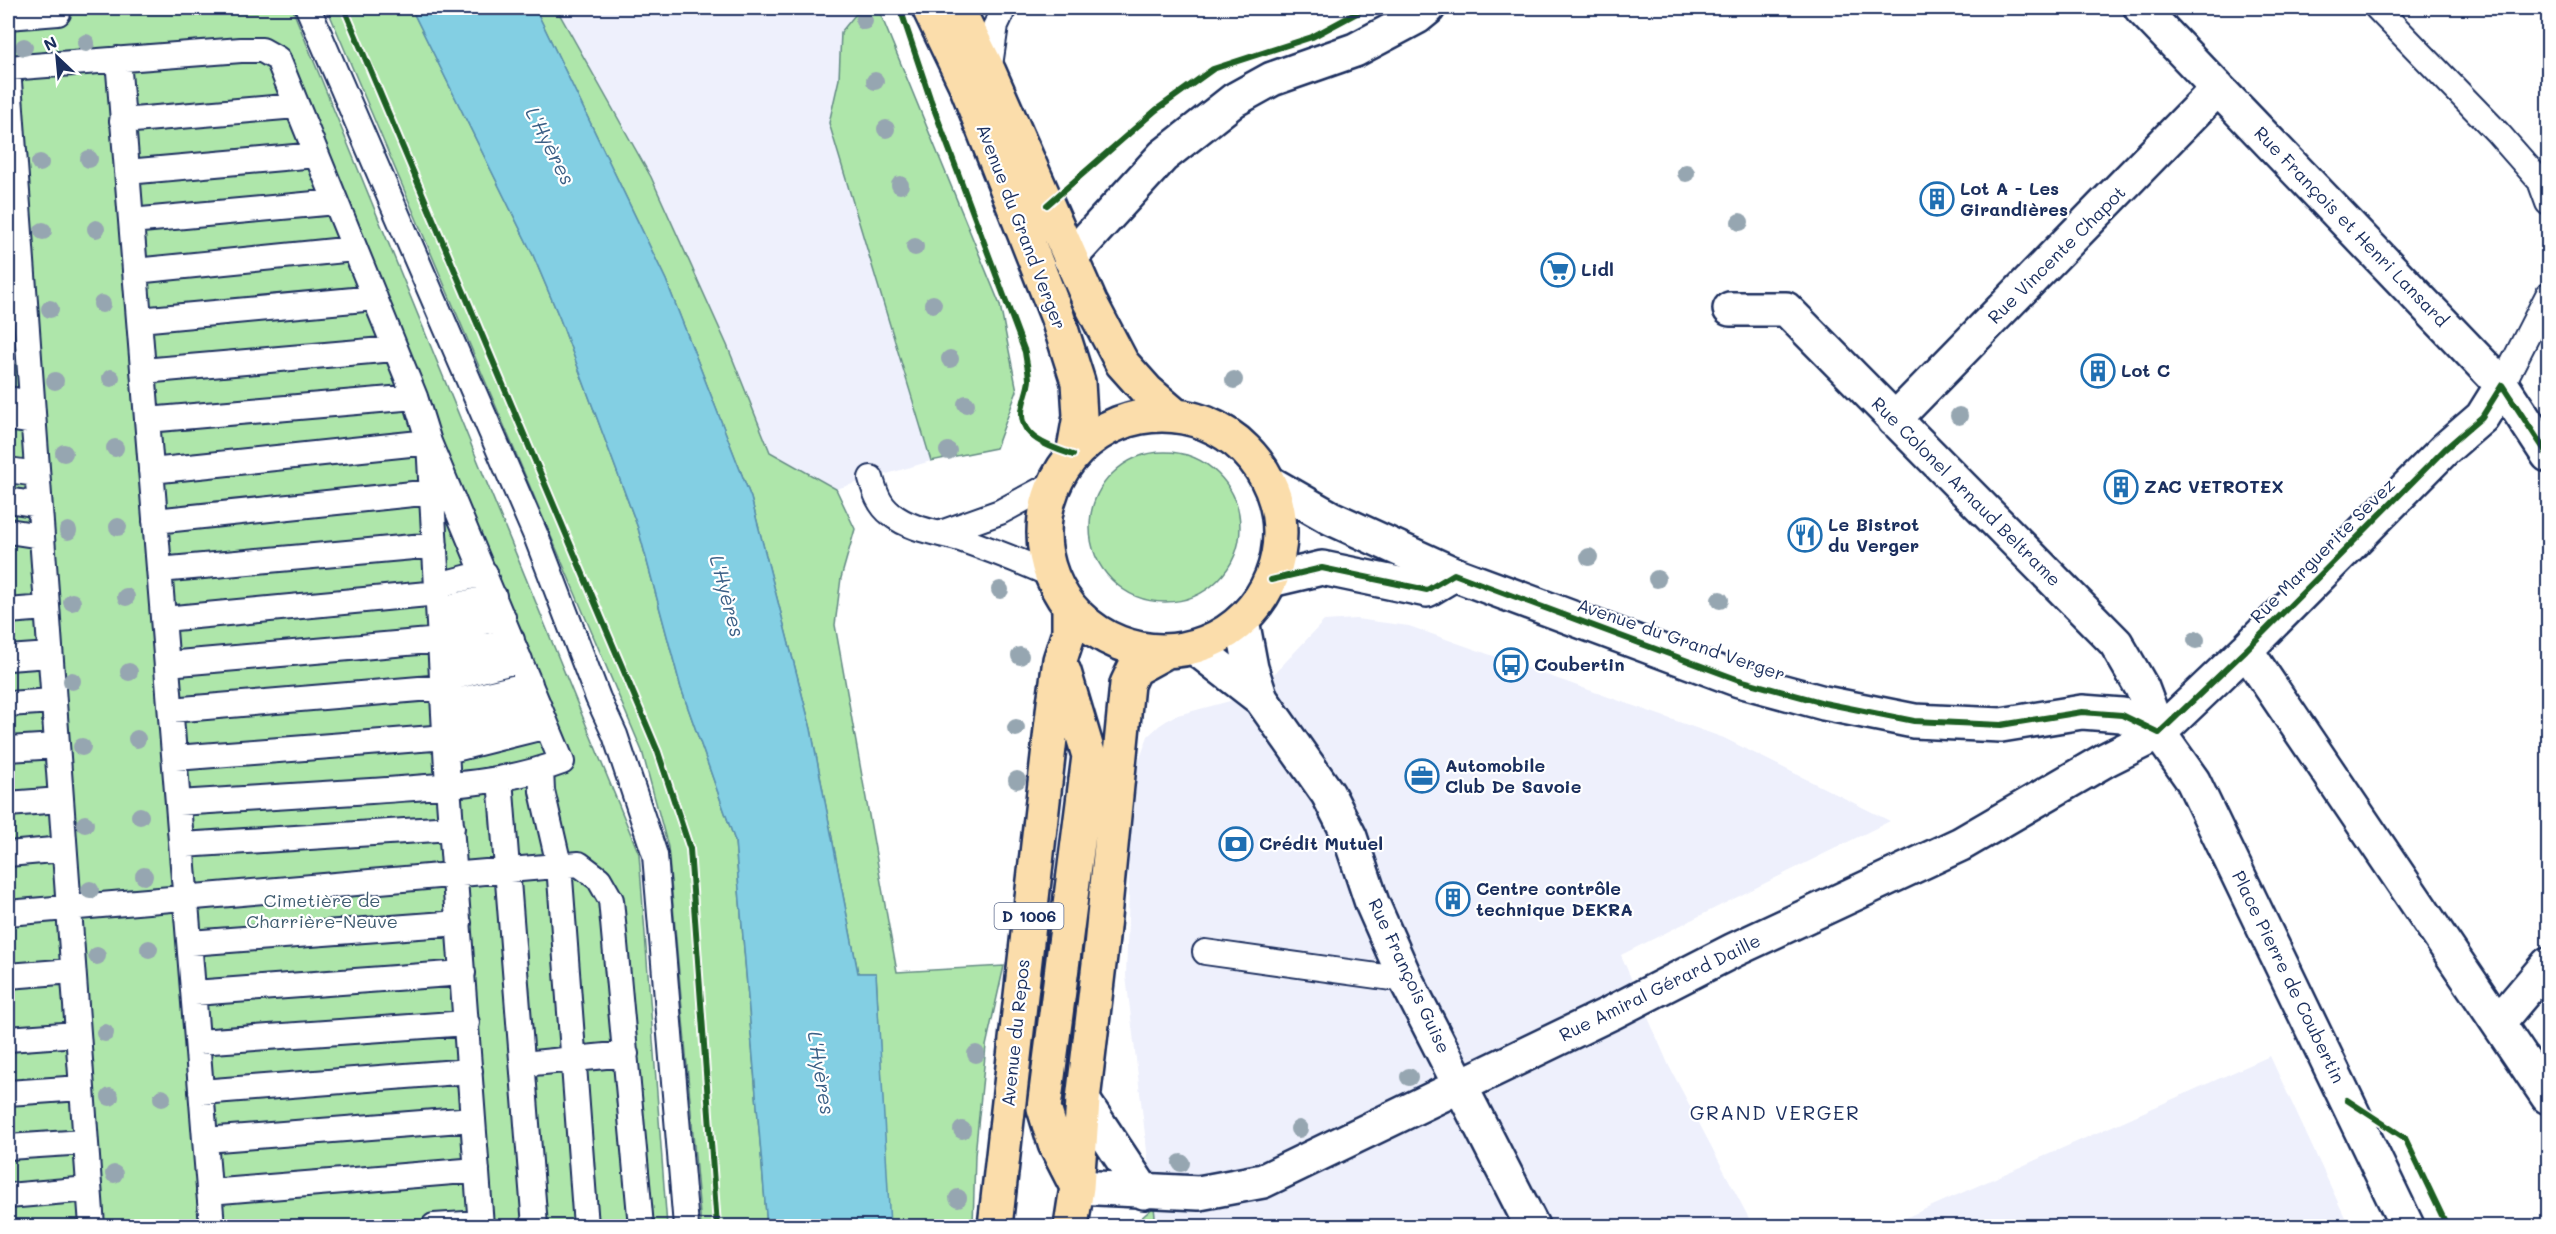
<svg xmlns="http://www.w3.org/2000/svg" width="2556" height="1234" font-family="Mali,sans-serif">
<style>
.built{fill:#eef0fc}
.green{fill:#aee6aa;stroke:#648a84;stroke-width:1.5}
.water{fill:#83cfe3;stroke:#598fae;stroke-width:1.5}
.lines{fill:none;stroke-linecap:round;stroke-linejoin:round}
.service-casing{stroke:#1b2f5e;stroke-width:28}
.minor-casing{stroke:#1b2f5e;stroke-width:38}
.secondary-casing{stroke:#1b2f5e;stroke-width:38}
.primary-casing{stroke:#1b2f5e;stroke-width:38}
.service{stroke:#fff;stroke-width:24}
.minor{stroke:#fff;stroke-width:33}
.secondary{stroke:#fff;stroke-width:33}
.primary{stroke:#fbddab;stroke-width:33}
.cycleway-casing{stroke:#fff;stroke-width:10}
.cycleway{stroke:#1b5e20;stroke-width:6}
.tree{fill:#96a6b1}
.labels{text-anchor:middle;stroke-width:4.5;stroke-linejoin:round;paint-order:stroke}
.shield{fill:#fff;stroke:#5f6d8e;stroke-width:1.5}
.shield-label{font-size:16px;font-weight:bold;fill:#1b2f5e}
.poi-label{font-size:18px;font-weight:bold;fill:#1b2f5e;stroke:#fff;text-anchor:start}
.street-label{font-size:18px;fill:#1b2f5e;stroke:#fff}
.park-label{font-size:18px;fill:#405d71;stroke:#fff}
.water-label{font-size:20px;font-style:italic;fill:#3a5f86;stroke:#fff}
.neighbourhood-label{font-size:20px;letter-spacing:1.5px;fill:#1b2f5e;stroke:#fff}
</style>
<rect width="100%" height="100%" fill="#fff"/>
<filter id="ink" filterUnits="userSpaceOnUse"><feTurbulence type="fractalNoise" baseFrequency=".0167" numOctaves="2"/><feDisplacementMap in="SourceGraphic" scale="12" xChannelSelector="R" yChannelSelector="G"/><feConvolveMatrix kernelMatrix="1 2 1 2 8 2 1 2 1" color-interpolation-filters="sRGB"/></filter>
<g filter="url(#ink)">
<!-- built -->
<path class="built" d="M556,8h322l122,297 17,86 -21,57 -65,13 -95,28 -66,-37 -43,-107 -76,-168z
M1356,619l53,7 315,112 166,83 -269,134 48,111 84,160h-597l-30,-250 3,-86 -2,-81 11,-45 10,-28 12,-11 14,-9 56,-15 46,-29 48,-51z
M2270,1056l79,170h-462l70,-31z"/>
<!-- green -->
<path class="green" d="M8,8h284l347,846 28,372h-659z
M327,8h84l122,247 27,64 78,209 43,160 54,153 32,385h-66l-33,-379 -26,-96z
M535,8h21l95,169 76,168 43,107 66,37 19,40 -14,49 -6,47 62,347 107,-6 -18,80 -11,109 -2,71h-84l-13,-253h-18l-47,-244 -60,-231 -85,-218z
M868,8h10l122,297 17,86 -21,57 -65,13 -102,-338 10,-44 2,-47 14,-17z
M1090 527a75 75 0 1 1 150 0a75 75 0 1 1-150 0Z
M1154,1207l2,19h-24z"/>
<!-- water -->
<path class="water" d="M411,8h124l131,272 85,218 60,231 47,244h18l14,253h-123l-32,-385 -54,-153 -43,-160 -78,-209 -27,-64z"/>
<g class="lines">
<defs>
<path id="service" d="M308,8l228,528 62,162 17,37 40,120 31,371
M2377,8l120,124 43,49 8,22
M8,17l50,-4
M118,59l94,1167
M8,68l233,-18h21l16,9 137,338 14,45 19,344 33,440
M8,68l84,1158
M989,72l7,-47 8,-17
M122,121l174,-15
M127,172l189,-17
M131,221l205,-19
M135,271l219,-22
M139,320l236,-22
M143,371l251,-22
M2502,385l46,-90
M8,399l24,4
M8,418l25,4
M147,420l268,-23
M8,470l29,4
M151,471l278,-29 133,320c-61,23 -126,24 -191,29 -64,4 -128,8 -193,12
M871,478c4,14 8,27 20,36 20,16 45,18 69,25 31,11 61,22 91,36
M8,500l31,5
M155,521l277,-29
M8,531l33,5
M941,533l59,-21 54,-29
M159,570l276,-25
M438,585l47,-12
M439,610l55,-14
M8,611l38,-3
M164,619l274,-26
M440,633l63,-16
M441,657l71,-17
M8,658l42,-3
M167,664l274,-24
M443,680l77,-20
M8,704l45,-3
M444,704l86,-20
M171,710l272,-23
M446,728l92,-24
M8,749l49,-3
M447,751l100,-25
M175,758l271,-21
M541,770l1,21 17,74 27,361
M500,779l35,447
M8,804l52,-4
M182,845l270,-17
M8,854l56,-5
M8,913l571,-49 20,15 12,21 30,326
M190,943l269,-20
M1205,952l201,28
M8,976l65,-5
M194,993l269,-20
M8,1039l69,-5
M198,1042l269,-19
M523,1064l103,-10
M201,1092l269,-21
M8,1093l73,-5
M205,1140l268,-21
M8,1147l77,-5
M209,1192l268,-22
M8,1196l81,-7
M434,1226l47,-3"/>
<path id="minor" d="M2141,8l361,377 46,70
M1070,258l93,-102 71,-56 38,-21 83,-29 62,-33 11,-9
M1730,309h56l330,334 26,45 17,45
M1894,420l324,-332
M1271,580l51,-12 105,22 27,-16
M1242,620l9,48 10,31
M1194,647l67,52 67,95 22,43 22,66 34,77 126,246
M2246,650l302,447
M2498,1023l50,-59
M1083,1100l61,92
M1077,1187l122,6 64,-12 348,-168 123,-63 227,-106 146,-85 52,-26 87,-83 199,-201 37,-32 20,-32"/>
<path id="secondary" d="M1270,483l61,35 123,56 285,106 85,23 90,18 87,4 81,-13 40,3 37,18 34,48 214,445"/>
<path id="primary" d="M929,8l36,75 92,233 21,66 2,34 -7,39
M957,8l32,64 101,230 32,61 25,28 28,24
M1044 533a118 118 0 1 1 236 0a118 118 0 1 1-236 0Z
M1064,672l25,84 -45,352 11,36 22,43
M995,1226l59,-523 6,-43 9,-28v-25
M1071,1226l6,-39 6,-87 18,-153 26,-263 7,-15 31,-17"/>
</defs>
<!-- service casing -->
<use href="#service" class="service-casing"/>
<!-- minor casing -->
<use href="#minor" class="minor-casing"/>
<!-- secondary casing -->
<use href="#secondary" class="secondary-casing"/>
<!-- primary casing -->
<use href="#primary" class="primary-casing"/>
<!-- service -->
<use href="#service" class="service"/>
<!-- minor -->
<use href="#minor" class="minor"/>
<!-- secondary -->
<use href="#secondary" class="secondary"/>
<!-- primary -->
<use href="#primary" class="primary"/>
<defs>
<path id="cycleway" d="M344,8l314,744 32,97 27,377
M900,8l30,90 95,254c1,9 4,20 4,28 -1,11 -7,22 -7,33 -1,26 31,35 51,42
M1047,205l109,-95 57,-41 99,-32 54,-29
M1271,580l51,-12 105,22 27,-16 285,106 85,23 90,18 87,4 81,-13 40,3 37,18 87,-83 199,-201 37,-32 20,-32 46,70
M2347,1100l58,38 42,88"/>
</defs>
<!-- cycleway casing -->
<use href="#cycleway" class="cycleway-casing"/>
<!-- cycleway -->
<use href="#cycleway" class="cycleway"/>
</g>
<!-- trees -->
<g class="tree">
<circle cx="864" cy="21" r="9"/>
<circle cx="86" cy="43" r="9"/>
<circle cx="24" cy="47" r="9"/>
<circle cx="875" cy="81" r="9"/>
<circle cx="886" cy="129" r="9"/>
<circle cx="89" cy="159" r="9"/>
<circle cx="40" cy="163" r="9"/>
<circle cx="1686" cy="173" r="9"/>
<circle cx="900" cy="185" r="9"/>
<circle cx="1740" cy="222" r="9"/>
<circle cx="96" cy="229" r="9"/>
<circle cx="43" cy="231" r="9"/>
<circle cx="915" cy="247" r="9"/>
<circle cx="102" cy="304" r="9"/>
<circle cx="933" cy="304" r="9"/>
<circle cx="50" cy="309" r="9"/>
<circle cx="950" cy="359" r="9"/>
<circle cx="111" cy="378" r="9"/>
<circle cx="1234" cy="380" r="9"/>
<circle cx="55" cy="381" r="9"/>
<circle cx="966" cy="404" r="9"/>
<circle cx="1959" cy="416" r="9"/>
<circle cx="115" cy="448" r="9"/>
<circle cx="948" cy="451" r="9"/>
<circle cx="64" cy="453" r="9"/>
<circle cx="118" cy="527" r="9"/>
<circle cx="68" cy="531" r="9"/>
<circle cx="1589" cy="557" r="9"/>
<circle cx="1657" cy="579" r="9"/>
<circle cx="1000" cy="590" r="9"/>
<circle cx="126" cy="597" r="9"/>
<circle cx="1720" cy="600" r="9"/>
<circle cx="72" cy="602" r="9"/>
<circle cx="2196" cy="640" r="9"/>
<circle cx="1020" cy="656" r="9"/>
<circle cx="129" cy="672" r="9"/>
<circle cx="72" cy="681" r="9"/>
<circle cx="1016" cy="728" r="9"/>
<circle cx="137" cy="739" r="9"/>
<circle cx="82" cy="747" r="9"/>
<circle cx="1017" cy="780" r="9"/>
<circle cx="140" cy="816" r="9"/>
<circle cx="85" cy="824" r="9"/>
<circle cx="144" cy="876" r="9"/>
<circle cx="90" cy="890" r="9"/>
<circle cx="149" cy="949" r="9"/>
<circle cx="97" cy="956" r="9"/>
<circle cx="105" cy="1033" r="9"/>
<circle cx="976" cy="1054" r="9"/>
<circle cx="1409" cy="1077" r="9"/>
<circle cx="110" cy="1097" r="9"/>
<circle cx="162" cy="1098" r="9"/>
<circle cx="1299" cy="1129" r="9"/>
<circle cx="962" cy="1130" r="9"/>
<circle cx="1181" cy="1163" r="9"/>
<circle cx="114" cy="1174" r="9"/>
<circle cx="958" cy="1198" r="9"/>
</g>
</g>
<!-- icons -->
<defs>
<symbol id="building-ring" viewBox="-11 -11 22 22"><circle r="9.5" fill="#fff" stroke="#1f6fb2" stroke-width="1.5"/><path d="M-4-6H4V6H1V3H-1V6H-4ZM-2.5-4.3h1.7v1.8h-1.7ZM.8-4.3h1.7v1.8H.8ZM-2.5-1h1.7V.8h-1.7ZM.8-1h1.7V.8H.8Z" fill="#1f6fb2"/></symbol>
<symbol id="supermarket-ring" viewBox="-11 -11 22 22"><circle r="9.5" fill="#fff" stroke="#1f6fb2" stroke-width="1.5"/><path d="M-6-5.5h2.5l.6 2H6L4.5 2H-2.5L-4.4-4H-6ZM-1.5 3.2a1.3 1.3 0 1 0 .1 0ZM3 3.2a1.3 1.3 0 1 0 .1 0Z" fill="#1f6fb2"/></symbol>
<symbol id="restaurant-ring" viewBox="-11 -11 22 22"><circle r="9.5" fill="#fff" stroke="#1f6fb2" stroke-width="1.5"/><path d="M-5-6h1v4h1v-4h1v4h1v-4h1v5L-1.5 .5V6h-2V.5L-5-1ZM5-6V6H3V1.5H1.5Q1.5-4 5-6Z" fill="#1f6fb2"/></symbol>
<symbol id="bus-ring" viewBox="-11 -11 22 22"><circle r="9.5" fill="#fff" stroke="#1f6fb2" stroke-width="1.5"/><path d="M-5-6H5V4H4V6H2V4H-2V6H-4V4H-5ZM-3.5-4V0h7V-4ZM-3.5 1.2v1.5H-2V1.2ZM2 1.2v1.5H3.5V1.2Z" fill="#1f6fb2"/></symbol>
<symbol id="office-ring" viewBox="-11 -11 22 22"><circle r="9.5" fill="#fff" stroke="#1f6fb2" stroke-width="1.5"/><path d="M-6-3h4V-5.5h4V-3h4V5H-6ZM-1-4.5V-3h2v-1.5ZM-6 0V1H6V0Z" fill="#1f6fb2"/></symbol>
<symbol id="bank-ring" viewBox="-11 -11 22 22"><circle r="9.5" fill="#fff" stroke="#1f6fb2" stroke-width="1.5"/><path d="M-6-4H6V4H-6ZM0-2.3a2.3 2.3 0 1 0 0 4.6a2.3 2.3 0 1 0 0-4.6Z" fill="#1f6fb2"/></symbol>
</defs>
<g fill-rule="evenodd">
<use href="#building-ring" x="1918" y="180" width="38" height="38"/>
<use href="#supermarket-ring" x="1539" y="251" width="38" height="38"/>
<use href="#building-ring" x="2079" y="352" width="38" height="38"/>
<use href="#building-ring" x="2102" y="468" width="38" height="38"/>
<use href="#restaurant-ring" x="1786" y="516" width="38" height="38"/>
<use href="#bus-ring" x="1492" y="646" width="38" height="38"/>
<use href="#office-ring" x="1403" y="757" width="38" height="38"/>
<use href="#bank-ring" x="1217" y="825" width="38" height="38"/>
<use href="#building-ring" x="1434" y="880" width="38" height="38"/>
</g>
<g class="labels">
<!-- shield labels -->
<rect class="shield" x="994.5" y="903" width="69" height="26" rx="4.5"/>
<g class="shield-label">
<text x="1029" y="922">D 1006</text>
</g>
<!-- poi labels -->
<g class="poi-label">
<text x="1960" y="195">Lot A - Les<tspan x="1960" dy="21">Girandières</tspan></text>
<text x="1581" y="276">Lidl</text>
<text x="2121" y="377">Lot C</text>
<text x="2144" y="493">ZAC VETROTEX</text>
<text x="1828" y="531">Le Bistrot<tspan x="1828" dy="21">du Verger</tspan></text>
<text x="1534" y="671">Coubertin</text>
<text x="1445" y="772">Automobile<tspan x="1445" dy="21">Club De Savoie</tspan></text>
<text x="1259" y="850">Crédit Mutuel</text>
<text x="1476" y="895">Centre contrôle<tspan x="1476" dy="21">technique DEKRA</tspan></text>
</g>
<!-- street labels -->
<g class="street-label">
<text transform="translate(1021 227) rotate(69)" y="6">Avenue du Grand Verger</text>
<text transform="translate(2351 227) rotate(46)" y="6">Rue François et Henri Lansard</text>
<text transform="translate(2057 255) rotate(-45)" y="6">Rue Vincente Chapot</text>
<text transform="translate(1966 492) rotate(45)" y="6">Rue Colonel Arnaud Beltrame</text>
<text transform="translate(2323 551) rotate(-45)" y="6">Rue Marguerite Sevez</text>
<text transform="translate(1681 640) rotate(19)" y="6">Avenue du Grand Verger</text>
<text transform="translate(1409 976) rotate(65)" y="6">Rue François Guise</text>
<text transform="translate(2288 977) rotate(64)" y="6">Place Pierre de Coubertin</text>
<text transform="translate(1660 988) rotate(-26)" y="6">Rue Amiral Gérard Daille</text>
<text transform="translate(1016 1033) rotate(-84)" y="6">Avenue du Repos</text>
</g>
<!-- park labels -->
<g class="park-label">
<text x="322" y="907">Cimetière de<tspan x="322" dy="21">Charrière-Neuve</tspan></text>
</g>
<!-- water labels -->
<g class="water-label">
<text transform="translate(550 146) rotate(63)" y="7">L'Hyères</text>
<text transform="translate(727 596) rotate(75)" y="7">L'Hyères</text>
<text transform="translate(821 1073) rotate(81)" y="7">L'Hyères</text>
</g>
<!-- neighbourhood labels -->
<g class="neighbourhood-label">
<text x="1775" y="1120">GRAND VERGER</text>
</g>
</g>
<!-- margin -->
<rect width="2556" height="1234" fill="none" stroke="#fff" stroke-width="30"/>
<rect x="15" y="15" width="2526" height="1204" fill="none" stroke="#1b2f5e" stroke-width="2" filter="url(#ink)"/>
<!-- north arrow -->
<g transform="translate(57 57) rotate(334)" stroke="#ffffff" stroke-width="4.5" paint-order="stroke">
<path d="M0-4.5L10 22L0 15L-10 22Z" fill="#1b2f5e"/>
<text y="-9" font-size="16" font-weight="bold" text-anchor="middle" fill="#1b2f5e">N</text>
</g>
</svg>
